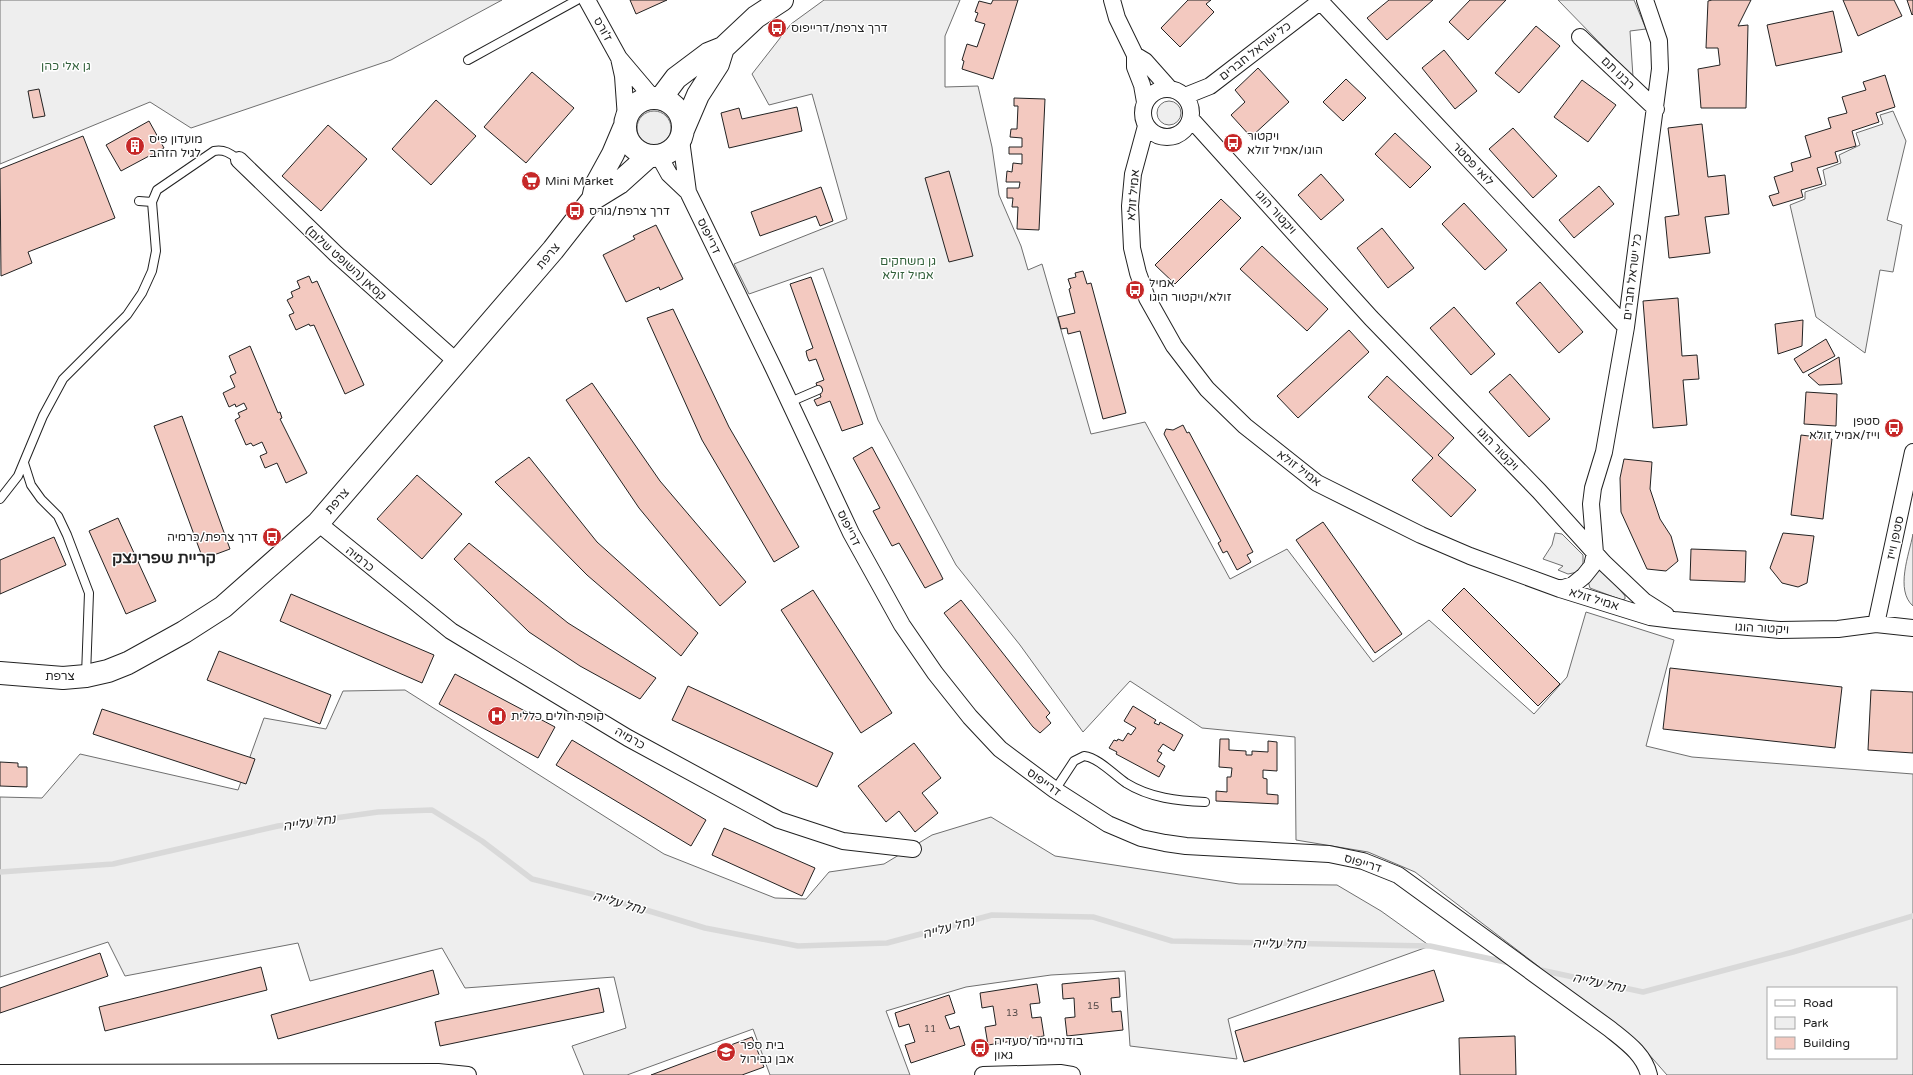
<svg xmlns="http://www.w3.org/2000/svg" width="1913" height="1075" font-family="'Varela Round',Heebo,sans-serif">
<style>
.green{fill:#eee;stroke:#6f6f6f;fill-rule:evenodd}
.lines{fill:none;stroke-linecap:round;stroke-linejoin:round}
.stream{stroke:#d9d9d9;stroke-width:5.5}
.building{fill:#f3c9c0;stroke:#222}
.lane-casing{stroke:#222;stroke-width:10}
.street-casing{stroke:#222;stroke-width:18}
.secondary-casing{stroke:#222;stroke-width:24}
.lane{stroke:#fff;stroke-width:8}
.street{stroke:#fff;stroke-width:16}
.secondary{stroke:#fff;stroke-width:22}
.labels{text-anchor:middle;stroke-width:3;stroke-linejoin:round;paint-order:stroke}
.number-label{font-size:10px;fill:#564c4a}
.poi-label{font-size:12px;fill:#222;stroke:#fff;text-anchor:start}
.street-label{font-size:12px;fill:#222;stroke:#fff}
.park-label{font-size:12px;fill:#2f5e38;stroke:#fff}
.water-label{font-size:13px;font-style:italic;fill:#222;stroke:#fff}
.district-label{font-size:16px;font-weight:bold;fill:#222;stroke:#fff}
</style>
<rect width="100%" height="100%" fill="#fff"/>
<!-- green -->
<path class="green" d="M0,0h502l-111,60 -200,68 -41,-26 -150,62z
M824,0h136l-15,36v51l33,-1 14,61 7,48 22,51 7,24 14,-6 49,170 54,-12 85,157 57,-30 86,113 56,-42 105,94 33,-37 19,-65 88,28 -28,106 46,11 221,17v301h-246l-28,-32 -224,-171 -47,-20 -72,-12 -1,-103 -93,-9 -72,-47 -47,51 -63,-87 -64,-80 -78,-145 -55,-152 -74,26 -15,-30 113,-45 -35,-125 -43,11 -17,-31 39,-50zM1768,988h128v70h-128z
M1558,0h76l12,29 -16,2 3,46z
M1157 113a12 12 0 1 1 24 0a12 12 0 1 1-24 0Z
M1893,111l13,30 -19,79 15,5 -9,47 -13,-2 -15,83 -49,-36 -26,-112 15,-6v-7l21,-7 -3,-15 18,-7 -2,-8 21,-10 -4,-12 27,-9 -3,-9z
M637 128a17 17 0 1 1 34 0a17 17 0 1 1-34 0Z
M1555,533l7,1 21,21v9l-5,8 -10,2 -10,-4 5,-4 -20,-7 9,-14z
M1913,534v72c-18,-16 -4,-51 0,-72z
M1599,564l26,32v3l-3,1 -32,-12 -2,-7z
M405,690l259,164 111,44 31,1 23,-27 55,-8 48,-29 59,-18 64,39 184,28 98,1 44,26 49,35 -202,73 9,40 -107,-13 -5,-75 -74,4 -85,12 -80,24 24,64h-140l-17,-46 -126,46h-43l-12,-29 54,-18 -12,-51 -149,11 -23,-40 -132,33 -12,-38 -173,33 -17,-34 -108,35v-180l42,1 38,-44 158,36 26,-72 62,11 17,-38z"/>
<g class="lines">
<!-- stream -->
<path class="stream" d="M0,872l113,-8 165,-38 100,-14 54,-2 50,31 50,38 68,17 105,32 93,18 89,-3 105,-28 101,2 79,24 258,5 80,17
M1536,969l107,23 150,-40 120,-36"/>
</g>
<!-- building -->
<path class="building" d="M630,0h37l-31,14z
M993,0h25l-25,79 -31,-10 2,-8 -2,-1 5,-16 10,3 8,-23 -10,-3 3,-8 -3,-1 4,-11 12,3z
M1188,0h23l-5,4 8,8 -34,35 -19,-19z
M1389,0h44l-46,40 -20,-22z
M1470,0h36l-38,40 -19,-18z
M1712,0h39l-13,26 10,-1 -2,83h-45l-3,-39 22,-4 -2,-17h-12l2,-47z
M1843,0h51l8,16 -44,20z
M1907,0h6v14l-1,1z
M1833,11l9,41 -66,14 -9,-41z
M1536,26l24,20 -41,47 -24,-20z
M1444,50l33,41 -22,18 -33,-41z
M1258,68l31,34 -38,35 -20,-22 14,-13 -10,-12z
M532,72l42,36 -48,55 -42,-36z
M1885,75l10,32 -19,6 3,9 -27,9 4,15 -21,6 3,10 -21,6 5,16 -21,6 2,7 -30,9 -4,-10 10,-3 -5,-16 19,-6 -2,-8 20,-6 -6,-21 26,-8 -3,-10 19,-5 -5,-16 24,-7 -3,-8z
M1346,79l20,19 -23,23 -20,-19z
M1582,80l34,25 -28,37 -34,-25z
M39,89l6,27 -12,2 -5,-27z
M1014,98l31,1 -6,131 -22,-1 1,-22h-6l1,-9h-6v-10h12l1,-6h-14l1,-11 5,1 1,-9 9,1v-10h-13v-7h13v-9l-12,-1 1,-8h6l1,-23h-4z
M436,100l40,36 -45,49 -39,-36z
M797,107l5,24 -73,17 -8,-35 18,-5 3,11z
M149,121l15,27 -43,23 -15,-26z
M1702,124l6,53 17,-2 4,39 -24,3 5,36 -41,5 -4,-41 14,-2 -11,-87z
M328,125l39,34 -46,52 -39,-35z
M1513,128l44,48 -24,22 -44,-49z
M1395,133l36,34 -21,21 -35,-34z
M83,136l32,82 -87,34 4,11 -31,13 -1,-107z
M949,171l24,85 -24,6 -24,-84z
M1321,174l23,26 -23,20 -23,-25z
M1599,186l15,18 -40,34 -15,-18z
M821,187l12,34 -13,5 -4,-10 -56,20 -9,-24z
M1221,199l20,19 -66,66 -20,-19z
M1464,203l43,47 -22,20 -43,-46z
M656,225l27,54 -23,11 -1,-3 -33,15 -23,-47 32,-16 -2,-3z
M1382,228l32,40 -26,20 -31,-40z
M1262,246l66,63 -21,22 -67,-62z
M1083,271l4,13 4,-1 35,130 -23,6 -23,-88 -12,3 -1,-6 -6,1 -3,-12 17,-4 -6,-24 2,-1 -3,-9 8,-2 -1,-4z
M309,276l3,7 5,-2 47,104 -19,9 -31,-69 -4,1 -1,-2 -13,6 -7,-15 5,-2 -7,-13 6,-3 -2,-5 9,-4 -3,-7z
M811,277l52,147 -21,7 -12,-30 -13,5 -3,-6 7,-3 -5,-14 8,-3 -8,-21 -7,2 -2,-5 -1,-5 7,-3 -23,-64z
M1540,282l43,50 -24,21 -43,-50z
M1678,298l4,58 15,-1 2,24 -16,1 4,45 -34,3 -10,-127z
M1454,307l41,47 -24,21 -41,-47z
M673,309l56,118 70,120 -25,15 -72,-122 -55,-122z
M1803,320l-1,26 -24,8 -3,-30z
M1349,330l20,22 -71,66 -21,-22z
M1826,339l9,17 -32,17 -9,-14z
M250,346l28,67 2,-1 2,6 -2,1 27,54 -21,10 -9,-20 -12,5 -5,-12 7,-3 -5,-11 -9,4 -2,-3 -5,2 -11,-25 5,-3 -2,-4 9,-4 -3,-6 -8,4 -1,-3 -6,3 -6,-14 12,-6 -5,-11 6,-3 -7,-17z
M1839,357l3,27 -23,1 -11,-10z
M1510,374l40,45 -21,18 -40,-45z
M1387,376l67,62 -16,17 38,35 -25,27 -39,-37 21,-22 -65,-61z
M592,383l68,98 86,101 -26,24 -81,-98 -73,-108z
M1806,392l31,2 -1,32 -32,-2z
M182,416l48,133 -27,10 -49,-133z
M1183,425l4,8 2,-1 64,120 -6,3 4,7 -14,8 -10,-19 -4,2 -5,-10 3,-2 -57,-107 2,-5 7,1z
M1801,435l31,4 -9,80 -32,-4z
M872,447l68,126 3,6 -18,9 -26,-45 -7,3 -19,-35 7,-3 -27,-50z
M529,457l68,85 101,91 -17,23 -94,-81 -92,-93z
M1624,459l28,3 -2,27 10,30 11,17 7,25 -12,10 -19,-2 -26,-57 -1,-34z
M417,475l45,39 -40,45 -45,-40z
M118,518l38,83 -30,13 -37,-83z
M1323,522l79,112 -27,19 -79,-113z
M1783,533l31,3 -7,47 -9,4 -16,-4 -12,-15z
M54,537l12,28 -66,29v-34z
M469,543l99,80 88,55 -16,21 -60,-33 -51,-34 -75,-73z
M1691,549l55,2 -1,31 -55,-2z
M1464,588l96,96 -22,22 -96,-96z
M813,590l79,123 -31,20 -80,-123z
M291,594l143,61 -12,28 -142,-62z
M961,600l89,113 -4,4 5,6 -11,10 -7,-6 -89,-114z
M219,651l112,44 -11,29 -113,-44z
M1670,668l172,19 -7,61 -172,-19z
M455,674l100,53 -17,31 -99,-54z
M688,686l145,67 -16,34 -145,-67z
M1871,690l42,2v61l-45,-3z
M1133,706l23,14 -2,3 5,2 1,-3 23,13 -9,16 -11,-7 -5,7 4,2 -5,8 8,5 -6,11 -43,-23 1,-2 -8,-4 5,-8 3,1 1,-2 5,2 5,-8 3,2 5,-7 -12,-7z
M102,709l153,50 -9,25 -153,-50z
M1220,739h9v11l17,1v4h6v-4l16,1v-11l9,1v29l-14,-1v8l4,1v15l11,1v9l-62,-3v-10l11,1v-15h4l1,-9 -13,-1z
M572,740l134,80 -15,26 -135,-81z
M914,743l27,35 -19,15 16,20 -23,19 -16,-21 -13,11 -28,-36z
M0,762l18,1v4h9v20l-27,-1z
M724,828l91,40 -13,28 -90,-41z
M100,953l8,23 -108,37v-25z
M261,967l6,23 -162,41 -6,-24z
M433,970l6,24 -161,45 -7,-24z
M1434,970l10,31 -200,61 -9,-31z
M1119,978l1,19 -9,1 1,14 9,-1 2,19 -56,6 -2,-18 10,-1 -1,-19 -11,1 -1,-15z
M1037,984l3,19 -10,1 2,14 9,-1 3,19 -56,9 -3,-18 11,-2 -3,-19 -11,2 -2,-15z
M599,988l5,24 -164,34 -5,-24z
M949,995l6,18 -10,3 5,13 9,-3 6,19 -54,18 -6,-18 10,-3 -6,-18 -10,3 -4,-14z
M1515,1036l1,39h-56l-1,-37z
M752,1037l12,30 -22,8h-91z"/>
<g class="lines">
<defs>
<path id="lane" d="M468,60l109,-60
M139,201l13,1
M790,402l28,-12
M24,463l7,22 10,14 17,17 9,19 22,58 -3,82
M0,499l18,-23 25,-60 20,-37 64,-64 15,-22 10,-22 4,-20 -4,-49 5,-12 57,-39c11,-2 17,3 25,9
M1055,790l19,-29 10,-5c15,2 30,19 42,27 24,15 52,18 79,19"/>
<path id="street" d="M587,0l32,58 33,39
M1112,0l5,18 18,37v12l7,18 3,17
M1320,1l306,326
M1580,37l76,72
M1135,55l10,6 24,27
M619,58l4,18 3,42
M1143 113a24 24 0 1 1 48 0a24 24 0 1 1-48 0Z
M1185,96l25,-10 112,-86
M1191,119l180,199 168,173 65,72 40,38 22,14
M1146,126l-13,48 -3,32 2,42 6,25 9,25 27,48 33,43 38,37 72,57 104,52 49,21 90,33 90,28 24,3 106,10 58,-1 38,-5 37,4
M681,140l7,52 86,177 77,164 51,92 33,48 35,44 30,32 55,41 53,34 33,14 24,5 21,3 143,8 34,7 35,14 212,154c16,13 34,25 39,46
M659,156l10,18 19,18
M239,160l97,94 121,108
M318,523l133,108 177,107 151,82 64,21 70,8
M1560,589l13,-4 11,-9 8,-10 3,-13 -4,-49 2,-16 11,-36 22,-125 34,-258 -1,-28 -14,-41
M1876,624l37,-172
M0,1073l438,-1 30,3
M983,1075l77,-2 12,2"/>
<path id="secondary" d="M625 127a29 29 0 1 1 58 0a29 29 0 1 1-58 0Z
M661,98l15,-20 32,-24 15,-6 33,-31 26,-17
M683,130l15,-35 20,-31 5,-16
M593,199l3,-14 17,-31 11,-26
M0,673l63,5 23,-2 22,-5 20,-8 56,-31 39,-25 95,-84 235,-273 40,-51 26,-16 30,-27"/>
</defs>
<!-- lane casing -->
<use href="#lane" class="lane-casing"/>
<!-- street casing -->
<use href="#street" class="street-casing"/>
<!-- secondary casing -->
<use href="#secondary" class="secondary-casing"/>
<!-- lane -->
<use href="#lane" class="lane"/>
<!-- street -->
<use href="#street" class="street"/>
<!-- secondary -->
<use href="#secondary" class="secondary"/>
</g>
<!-- icons -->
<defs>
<symbol id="bus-disc" viewBox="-11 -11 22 22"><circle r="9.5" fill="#c62828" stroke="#fff"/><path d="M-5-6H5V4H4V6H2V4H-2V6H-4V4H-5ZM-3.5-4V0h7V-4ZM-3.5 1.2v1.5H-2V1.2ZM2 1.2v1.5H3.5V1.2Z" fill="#fff"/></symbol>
<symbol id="building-disc" viewBox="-11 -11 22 22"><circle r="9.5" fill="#c62828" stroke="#fff"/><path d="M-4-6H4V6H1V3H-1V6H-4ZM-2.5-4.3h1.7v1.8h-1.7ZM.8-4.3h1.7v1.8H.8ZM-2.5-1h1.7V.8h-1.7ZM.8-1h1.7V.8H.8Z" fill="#fff"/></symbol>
<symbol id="supermarket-disc" viewBox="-11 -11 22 22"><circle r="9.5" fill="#c62828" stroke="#fff"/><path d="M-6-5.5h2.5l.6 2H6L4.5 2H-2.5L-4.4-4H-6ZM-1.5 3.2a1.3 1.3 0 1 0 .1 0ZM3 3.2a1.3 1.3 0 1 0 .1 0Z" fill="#fff"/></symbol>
<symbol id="hospital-disc" viewBox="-11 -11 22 22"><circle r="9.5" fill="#c62828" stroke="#fff"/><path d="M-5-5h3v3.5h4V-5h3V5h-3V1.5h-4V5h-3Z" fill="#fff"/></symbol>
<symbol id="school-disc" viewBox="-11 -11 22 22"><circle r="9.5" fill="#c62828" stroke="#fff"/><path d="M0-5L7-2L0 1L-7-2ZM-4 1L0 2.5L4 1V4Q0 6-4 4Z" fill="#fff"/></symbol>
</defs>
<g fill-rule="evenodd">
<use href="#bus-disc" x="766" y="17" width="22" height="22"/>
<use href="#bus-disc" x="1222" y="132" width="22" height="22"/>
<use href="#building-disc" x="124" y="135" width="22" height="22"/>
<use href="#supermarket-disc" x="520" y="170" width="22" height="22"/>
<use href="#bus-disc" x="564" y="200" width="22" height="22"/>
<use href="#bus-disc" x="1124" y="279" width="22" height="22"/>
<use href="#bus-disc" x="1883" y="417" width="22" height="22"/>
<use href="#bus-disc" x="261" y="526" width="22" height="22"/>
<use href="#hospital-disc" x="486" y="705" width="22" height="22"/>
<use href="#bus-disc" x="969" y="1037" width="22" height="22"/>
<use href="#school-disc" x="715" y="1041" width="22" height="22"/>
</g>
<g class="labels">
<!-- number labels -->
<g class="number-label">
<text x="1093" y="1009">15</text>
<text x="1012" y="1016">13</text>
<text x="930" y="1032">11</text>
</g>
<!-- poi labels -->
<g class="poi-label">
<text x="791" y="32">דרך צרפת/דרייפוס</text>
<text x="1247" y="140">ויקטור<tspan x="1247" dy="14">הוגו/אמיל זולא</tspan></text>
<text x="149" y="143">מועדון פיס<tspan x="149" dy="14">לגיל הזהב</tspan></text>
<text x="545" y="185">Mini Market</text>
<text x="589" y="215">דרך צרפת/גורס</text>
<text x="1149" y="287">אמיל<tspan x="1149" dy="14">זולא/ויקטור הוגו</tspan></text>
<text x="1880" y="425" text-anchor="end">סטפן<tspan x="1880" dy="14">וייז/אמיל זולא</tspan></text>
<text x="258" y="541" text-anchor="end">דרך צרפת/כרמיה</text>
<text x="511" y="720">קופת חולים כללית</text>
<text x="994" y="1045">בודנהיימר/סעדיה<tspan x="994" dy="14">גאון</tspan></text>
<text x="740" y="1049">בית ספר<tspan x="740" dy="14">אבן גבירול</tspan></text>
</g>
<!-- street labels -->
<g class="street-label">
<text transform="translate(603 29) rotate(61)" y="4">ז'ורס</text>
<text transform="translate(1255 51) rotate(-38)" y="4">כל ישראל חברים</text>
<text transform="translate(1618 73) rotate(44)" y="4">רבנו תם</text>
<text transform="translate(1473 164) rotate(47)" y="4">לואי פסטר</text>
<text transform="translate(1133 195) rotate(-85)" y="4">אמיל זולא</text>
<text transform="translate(1276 212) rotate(48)" y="4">ויקטור הוגו</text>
<text transform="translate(709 236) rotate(64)" y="4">דרייפוס</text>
<text transform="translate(548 256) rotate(-50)" y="4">צרפת</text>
<text transform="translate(346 263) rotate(42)" y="4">קסאן (השופט שלום)</text>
<text transform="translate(1632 277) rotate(-83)" y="4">כל ישראל חברים</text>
<text transform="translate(1498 449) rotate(46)" y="4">ויקטור הוגו</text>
<text transform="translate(1299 468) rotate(37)" y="4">אמיל זולא</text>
<text transform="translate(337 501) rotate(-49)" y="4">צרפת</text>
<text transform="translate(849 528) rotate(64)" y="4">דרייפוס</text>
<text transform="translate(1895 538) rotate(-78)" y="4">סטפן וייז</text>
<text transform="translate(360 559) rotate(39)" y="4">כרמיה</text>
<text transform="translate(1594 599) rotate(17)" y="4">אמיל זולא</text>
<text transform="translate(1762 628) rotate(3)" y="4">ויקטור הוגו</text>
<text x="60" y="680">צרפת</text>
<text transform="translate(630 738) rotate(30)" y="4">כרמיה</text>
<text transform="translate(1044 782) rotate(36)" y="4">דרייפוס</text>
<text transform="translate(1363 863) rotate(17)" y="4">דרייפוס</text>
</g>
<!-- park labels -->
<g class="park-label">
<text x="66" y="70">גן אלי כהן</text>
<text x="908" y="265">גן משחקים<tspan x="908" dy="14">אמיל זולא</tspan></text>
</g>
<!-- water labels -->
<g class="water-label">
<text transform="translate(309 822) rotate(-8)" y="5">נחל עלייה</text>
<text transform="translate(619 902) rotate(16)" y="5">נחל עלייה</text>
<text transform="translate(948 927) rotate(-15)" y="5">נחל עלייה</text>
<text transform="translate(1279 943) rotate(1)" y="5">נחל עלייה</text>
<text transform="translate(1599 982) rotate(12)" y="5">נחל עלייה</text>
</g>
<!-- district labels -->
<g class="district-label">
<text x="164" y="563">קריית שפרינצק</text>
</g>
</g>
<!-- legend -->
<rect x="1767" y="987" width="130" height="72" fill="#ffffff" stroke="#a7a7a7"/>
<rect x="1775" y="1000" width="20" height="6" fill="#ffffff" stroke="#a7a7a7"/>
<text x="1803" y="1007" font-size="12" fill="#222222">Road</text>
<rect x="1775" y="1017" width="20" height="12" fill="#eeeeee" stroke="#a7a7a7"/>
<text x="1803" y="1027" font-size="12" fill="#222222">Park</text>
<rect x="1775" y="1037" width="20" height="12" fill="#f3c9c0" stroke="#a7a7a7"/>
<text x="1803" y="1047" font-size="12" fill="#222222">Building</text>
</svg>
